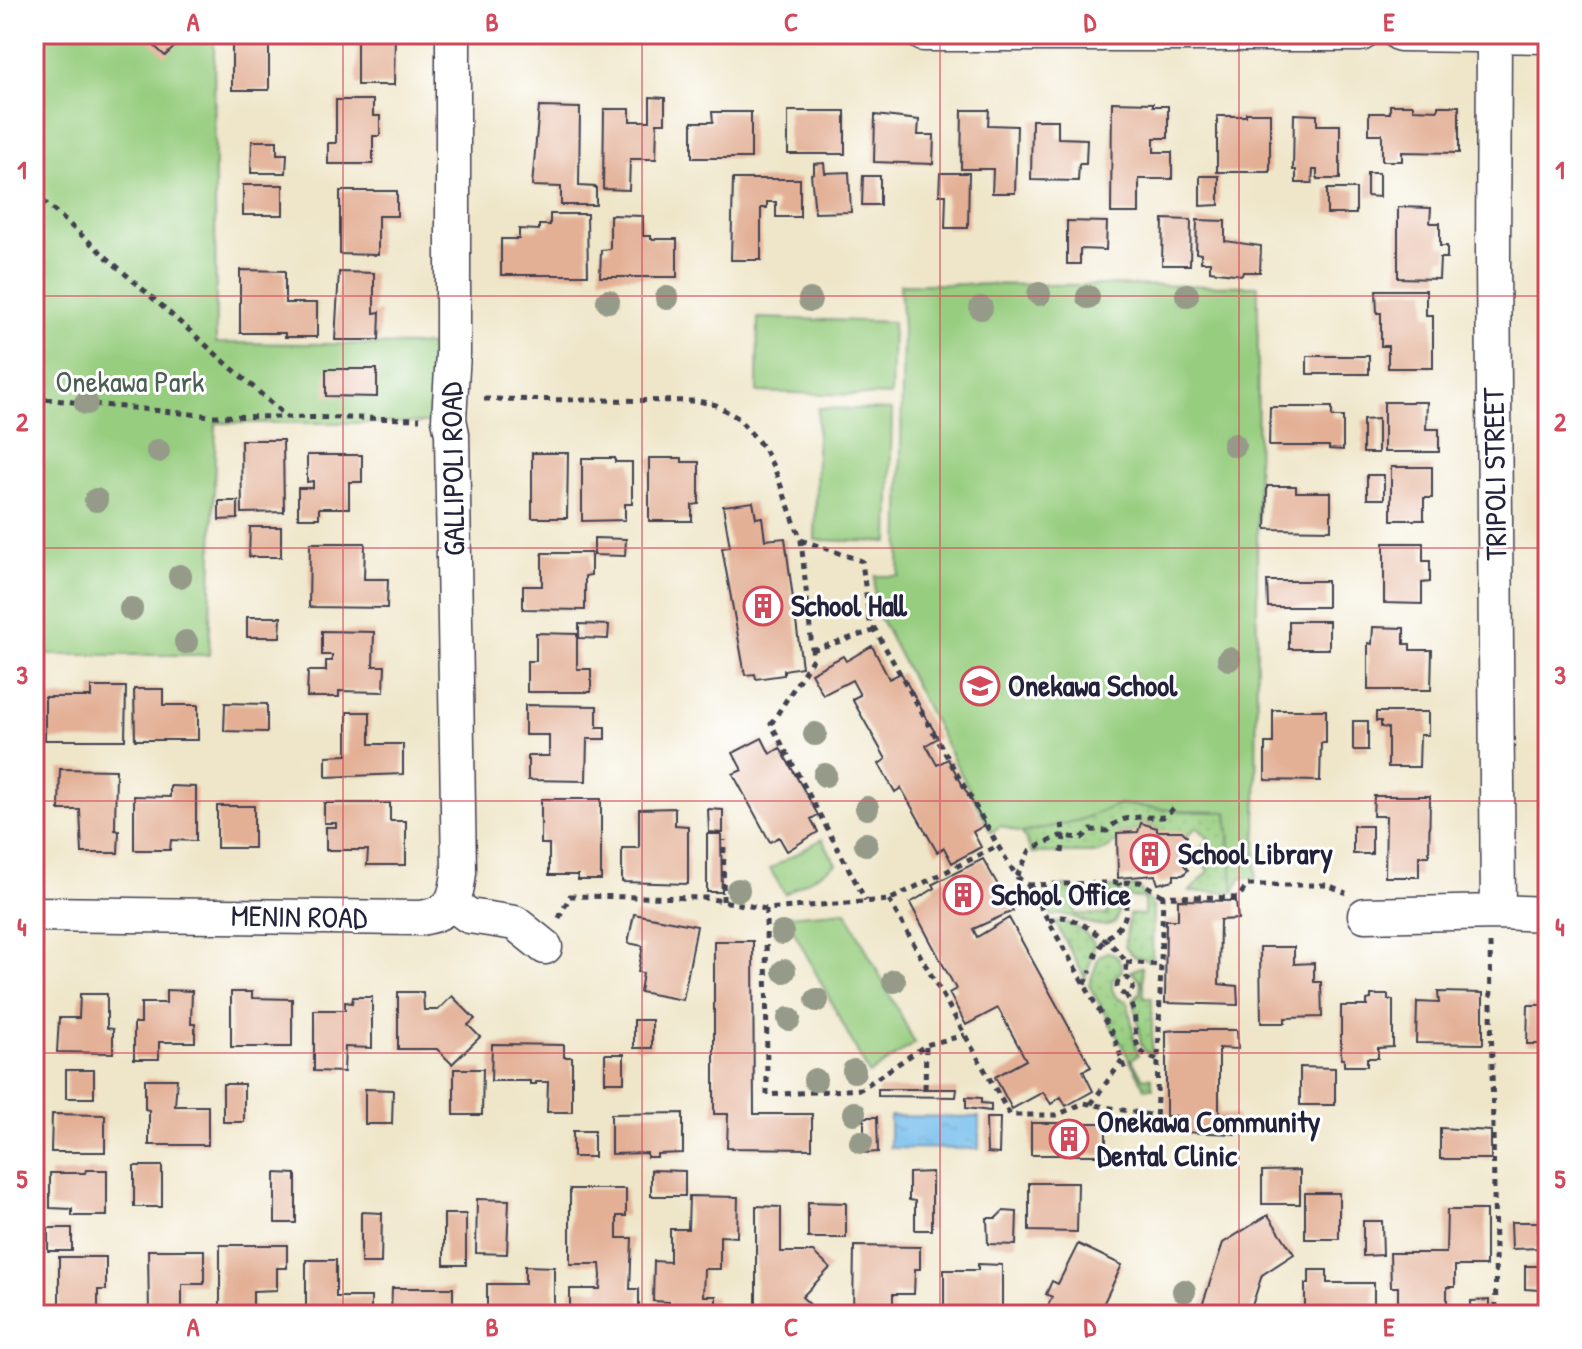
<svg xmlns="http://www.w3.org/2000/svg" width="1582" height="1349" font-family="'Patrick Hand',sans-serif">
<style>
.grass{fill:url(#grass-dots);stroke:#5c785d;stroke-width:2}
.park{fill:#97cd7f;stroke:#5c785d;stroke-width:2}
.water{fill:url(#water-ripples);stroke:#4b7094;stroke-width:2}
.building{fill:#e3b096}
.lines{fill:none;stroke-linecap:round;stroke-linejoin:round}
.street-casing{stroke:#413f50;stroke-width:37}
.path{stroke:#413f50;stroke-width:5;stroke-dasharray:6 6;stroke-linecap:butt}
.street{stroke:#fff;stroke-width:34}
.tree{fill:#959b88}
.grid{fill:none;stroke:#d1495b;stroke-width:2;stroke-opacity:0.55}
.labels{text-anchor:middle;stroke-width:6;stroke-linejoin:round;paint-order:stroke}
.park-label{font-size:30px;fill:#4b5e53;stroke:#fff}
.street-label{font-size:30px;fill:#22223b;stroke:#fff}
.poi-label{font-size:30px;font-weight:bold;fill:#22223b;stroke:#fff;text-anchor:start}
.neatline{fill:none;stroke:#d1495b;stroke-width:3}
.grid-label{font-size:26px;text-anchor:middle;font-weight:bold;fill:#d1495b}
</style>
<defs>
<pattern id="grass-dots" width="8" height="8" patternUnits="userSpaceOnUse" patternTransform="scale(2)"><rect width="8" height="8" fill="#97cd7f"/><path d="M2 2h.1M6 6h.1" fill="none" stroke="#82b06f" stroke-width="1.8" stroke-linecap="round"/></pattern>
<pattern id="water-ripples" width="26" height="14" patternUnits="userSpaceOnUse" patternTransform="scale(2)"><rect width="26" height="14" fill="#74bdec"/><path d="M2 4q2-2 4 0t4 0M15 11q2-2 4 0t4 0" fill="none" stroke="#64a2cb"/></pattern>
</defs>
<rect width="100%" height="100%" fill="#fff"/>
<filter id="ink" filterUnits="userSpaceOnUse"><feTurbulence type="fractalNoise" baseFrequency=".0125" numOctaves="2"/><feDisplacementMap in="SourceGraphic" scale="16" xChannelSelector="R" yChannelSelector="G"/><feConvolveMatrix kernelMatrix="1 2 1 2 8 2 1 2 1" color-interpolation-filters="sRGB"/></filter>
<filter id="wash" filterUnits="userSpaceOnUse"><feTurbulence type="fractalNoise" baseFrequency=".006" numOctaves="4" result="noise"/><feDisplacementMap in="SourceGraphic" scale="32" xChannelSelector="R" yChannelSelector="G"/><feGaussianBlur stdDeviation="1.8" result="paint"/><feColorMatrix in="noise" values="0 0 0 0 0 0 0 0 0 0 0 0 0 0 0 0 0 1.4 0 .05"/><feComposite in="paint" operator="in"/></filter>
<g filter="url(#wash)">
<rect width="100%" height="100%" fill="#efe6c9"/>
<!-- grass -->
<path class="grass" d="M1119,804l62,7 46,1 7,80h-45l20,-21 -12,-14 2,-6 10,-12 -12,-12 -10,9 -30,-5v-3l-16,-5 -3,9 -20,1 -1,10h-5l-1,3 -11,7h-68l-10,-20 58,-13z
M1063,886l11,2 1,26 32,1 3,-28h9l3,15 -7,21c-26,10 -40,-14 -63,-7l-7,-13z
M1125,887h13l15,19 -1,55 -17,-4 -10,-10 4,-33 15,1v-17l-16,-1z
M1063,921l19,9 12,13 -1,12 -8,23 -30,-56z
M1107,952c10,1 14,10 15,19l-9,7c-3,11 0,22 14,23 6,18 5,36 11,54l-7,4 12,19 8,-1 2,11h-8l-56,-103 10,-28z
M1140,967h2l2,31h8v57l-7,-4 -4,-7 -7,-45 6,-7 1,-10 -10,-11z"/>
<!-- park -->
<path class="park" d="M34,34h180l2,309 215,2 1,78h-216l-7,232h-175z
M900,284l358,2 -2,592h-15l-7,14 -7,-80 -47,-1 -61,-7 -39,16 -58,13 -21,-7 -10,6 -117,-226 1,-30h24l4,-247z
M758,318l135,4 -2,74 -134,-4z
M818,408l74,2 -3,132 -74,-2z
M822,839l14,25 -51,30 -15,-25z
M846,911l69,132 -46,31 -83,-158z"/>
<!-- water -->
<path class="water" d="M890,1116l89,1v32l-89,-1z"/>
<g id="blocks">
<!-- building -->
<path class="building" d="M158,34h22l4,4 -19,18 -15,-14z
M357,34h38l-1,51h-37z
M269,41v49h-37v-48z
M650,97l15,1v25h-8l-1,36h-26l-1,31 -26,-1 1,-80h26v12h20z
M336,100h37v16h7v20h-7v28h-45v-21h8z
M1112,102l41,1v3h15v32h-14v14h18v27h-33v34h-28z
M1390,105h23v4l25,1v-4h21v47l-57,-1v9h-20v-27h-13v-21h21z
M539,107l41,1 -1,78 17,1v18h-35v-18l-29,-1z
M962,110h27l-1,15 29,1 -2,67h-23l1,-24h-32z
M788,111h57v43h-57z
M712,112h39v46h-59v-36h21z
M1246,113h24v59h-53v-56h29z
M1294,114l23,1v10h23v54h-23v-9h-4l-1,13h-16v-13h-3z
M875,115l44,5 -1,15h16l-1,29 -59,-2z
M1032,120h26v18l29,1 -1,25h-7l-1,17 -47,-1z
M252,141h25v13h10l-1,19h-35z
M824,163l1,10 24,-1 2,40 -36,1 -4,-39 3,-1v-9z
M940,173h29l-1,55h-23l1,-33h-7z
M1367,173h12v24l-12,-1z
M863,176h17v29h-18z
M1200,176h19v29l-19,1z
M733,179h67v38h-24v-15h-9v6h-6v52h-30z
M243,185h40v30h-40z
M1327,189h29v25h-29z
M340,191h57v25h-19v39l-38,-1z
M1398,207l33,1 -1,15h10v23h7v12h-7l-1,21 -41,-1z
M550,214h37l1,61h-87v-36h18v-10l20,1v-5h11z
M610,215l33,1v20h8v3h26v38h-77l1,-27 9,-1z
M1163,219l28,1 -1,45h-28z
M1197,220l28,1v20l36,5 -1,26h-17l-1,3 -32,-4v-9h-9v-8l-5,-1z
M1067,221l40,1 -1,28 -26,-1v15h-13z
M240,270l45,1v32h32v34h-32v-4h-45z
M339,272l35,1v40l6,-1 -1,28h-44z
M1376,290h50v25h7v53h-45v-22h-7v-33h-4z
M1307,356h62v18h-62z
M326,369h51v28l-51,-1z
M1384,402h43l-1,27h13v23h-55z
M1270,407h62v10h11v33l-14,-1v-3h-60z
M1378,419v34h-15v-33z
M241,440h42l1,72 -42,1z
M532,453h36l-1,65h-35z
M307,455h55v27h-13v26h-30v10h-21v-30h15v-7l-6,1z
M582,458h33v4h17v42h-7v16l-43,1z
M649,458h33v4h17v42l-7,1v16h-43z
M1391,467h41v31h-8v22h-33z
M1367,475h17v24h-17z
M1267,486h29v6h35v38l-65,-1z
M219,501h19v18l-19,1z
M753,502l3,16 6,-1 3,23 20,-2 17,129 -18,3v5l-28,4 -1,-5 -10,1 -23,-127 8,-1 -7,-41z
M250,527h31v30h-32z
M594,538l32,1 -1,17 -31,-1z
M310,543h55l-1,36h24l-1,29 -78,-1z
M1384,543h39v18h7v21l-8,1v21l-38,-1z
M542,553h49v22l-6,1v34l-62,-1v-23h19z
M1267,581h60v26h-59z
M247,617h34l-1,20h-33z
M1289,621h40v28h-40z
M579,624l30,1 -1,14 -29,-1z
M1373,627l31,1v16h6v6h22l-1,40h-63v-47l4,1z
M322,631l52,1 -1,34h12l-1,26 -45,-1v6h-32l1,-26h18v-10h6v-6h-10z
M536,633l41,1v35h14v23h-64v-31h9z
M872,646l17,33 12,-6 37,65 -12,7 11,20 11,-6 37,66 -12,7 8,15 -29,16 -8,-15 -7,4 -36,-64 -6,4 -16,-28 7,-5 -34,-60 8,-4 -8,-15 -29,15 -12,-22 32,-17 3,5z
M91,687h35l-1,53h-80v-43h46z
M134,689h29v16h35v35h-63z
M225,703l42,1v28l-43,-1z
M525,705l72,1v21h8v12h-18l-1,42 -58,-1v-24h21v-21h-24z
M1273,710h53v33h-5l-1,38 -55,-1v-37h8z
M347,712h23v32h33v30l-77,3v-21l21,-1z
M1376,712h52v23h-8l-1,32h-31v-39l-7,-1v-6h-5z
M1353,721h15v29h-15z
M762,738l8,16 10,-6 38,67 -7,4 7,13 -31,19 -8,-14 -9,5 -37,-68 9,-4 -9,-17z
M60,769l56,1 -1,60 4,1 -1,22h-36l-2,-43h-21z
M170,786l26,1v54l-25,-1 -1,10h-36v-54l36,1z
M1374,796h56l-1,60h-10v21h-34l1,-61h-13z
M541,799h60v81h-23v-5h-29v-31h-8z
M324,803h66v18h16v44h-39l1,-15h-42v-23h10v-4h-12z
M217,806h37v42h-37z
M675,808v17l13,1v58l-66,-2v-34h17v-39z
M708,809l15,1v23l-14,-1z
M1141,823l16,5v3h25l5,5 -3,4v25l4,5 -5,5h-9v5l-16,4 -3,-9 -37,3 -1,-45 21,-1z
M1353,826h19v28h-19z
M707,834h14l1,58h-15z
M983,859l30,52 -40,18 4,8 32,-19 82,149 -8,4 10,20 -27,15 -5,-9 -10,7 -8,-12 -31,17 -17,-32 31,-17 -28,-52 -32,17 -17,-32 7,-4 -46,-86 25,-15 -2,-4z
M1178,900l58,1 2,18 -18,1 -1,64 18,2 1,19 -73,-2 1,-83h12z
M634,914l63,12 -14,74 -43,-8 3,-19 -5,-1 5,-26 -15,-3z
M714,941h39l1,173h58v35l-85,-1 1,-34h-14z
M1260,947h34v17l20,-1v19h7l1,35 -37,1v5h-24z
M166,990l26,1 -1,33h4v18h-36v17h-25v-36h7v-20h25z
M231,992h21v6l40,1v48h-61z
M398,992h25l1,18h14l14,-14 23,23 -7,6 12,12 -28,27 -15,-15h-39z
M1438,992l45,1v51l-67,-1 1,-41 22,1z
M80,994h27v34l6,1v24l-56,-1 2,-34h20z
M1371,995h17v5h5v47l-15,1v10h-11v8h-23v-7h-3v-53h26v-6l4,-1z
M353,997h19v51l-27,-1 -1,25 -30,-1v-61h31v-8l7,1z
M1528,1005h20v39h-21z
M634,1020h18v28h-18z
M1178,1030h59l1,19 -19,-1v66l18,1v19l-59,-2 -1,-16h-11v-85z
M492,1044l72,1v12h8v55h-25l1,-30h-12v2h-6v-3h-39z
M1541,1052h7v43h-7z
M605,1054h19v28h-19z
M1300,1067l35,1v37h-35z
M454,1069h29l-1,46h-28z
M66,1070h28v28h-28z
M145,1079h32l-2,27h33v39h-59v-35l-4,-1z
M223,1084h21v38h-21z
M365,1089l28,1 -1,34h-27z
M878,1089h79l-1,8 -78,-1z
M966,1097l15,1v5l10,1v7l-25,-3z
M683,1113v40l-26,1v3h-10v-4l-36,1v-40z
M52,1114l53,1v37h-54z
M867,1117h10l1,35 -14,1v-35z
M986,1118h14l-1,36 -12,-1z
M1031,1123h75v32h-75z
M1440,1128l51,3v28h-51z
M573,1131h21v26h-21z
M134,1166h28v41h-28z
M86,1170h21v46h-35v-7l-22,-1v-35h35z
M651,1170l34,1v25h-34z
M1300,1170v34h-38v-33z
M932,1172v58h-17v-29l-6,-1v-27z
M275,1173l21,1v49h-21z
M1029,1183h49l-1,49 -48,-1z
M570,1189h56v27h-9v22h15l-2,51h9v26l-69,-3v-23h30l1,-13 -1,-12h-30z
M1305,1193h34v46h-34z
M689,1196l49,1 -1,40 -17,-1v33h-16l-1,27h13v19h-47v-13l-16,-1 1,-40 16,1v-33h18z
M477,1199l32,1 -2,54 -31,-1z
M808,1202l38,1v35h-38z
M756,1206l25,1v45h32l17,16 -28,29 15,14 -4,4h-57z
M1447,1210h39v56h-31v21h-8v28h-49v-28h-7l-1,-34h56z
M1003,1211l14,1 -1,33 -28,-1 -1,-26h9z
M361,1212l21,1 -1,50h-20z
M444,1214h22v51h-22z
M1268,1215l26,39 -32,21 -13,40h-21l-26,-9 21,-63z
M1363,1221h19l1,34 -20,1z
M1511,1222h27l1,26 -27,1z
M48,1228h24v23h-24z
M1078,1244l44,21 -24,50h-54l8,-18 -6,-3 6,-13 6,3z
M220,1245h67v23h-10v22l-24,1v24h-33z
M854,1246l66,1v22h-5l-1,25h-21v21h-40z
M148,1250h56v34h-22v31h-33z
M59,1257h47v33h-8v25h-39z
M306,1260h30v37h35v18h-65z
M978,1264l24,1v50h-19v-7h-39v-38h34z
M525,1266l29,1v48h-51v-7l-16,-1v-23h38z
M1525,1266h23v40h-8v-16l-15,-1z
M1309,1270h18v13h47v32h-69v-31h4z
M392,1288h61v27h-62z
M1489,1300v15h-18v-14z"/>
</g>
</g>
<g filter="url(#ink)">
<use href="#blocks" fill-opacity="0" stroke="#413f50" stroke-width="2"/>
<g class="lines">
<defs>
<path id="street" d="M923,34h438
M1400,34l148,2
M1494,35l-1,223 5,654
M451,903l18,13 46,7 30,24
M34,914l387,4c30,-5 35,-17 38,-46l-7,-438 -3,-15 4,-66v-319
M1365,915l133,-3 50,2"/>
</defs>
<!-- street casing -->
<use href="#street" class="street-casing"/>
<!-- path -->
<path class="path" d="M34,193l253,224
M34,398l177,18 209,3
M484,399l214,2 18,4 22,13 25,29 12,23 26,70 12,118 -42,66 95,177
M801,540l61,21 7,58 129,227 19,31 11,8 85,150 14,38
M812,650l64,-20
M1062,853l2,-17 -2,-12
M1017,876l13,-26 30,-14 22,2 9,-8 16,1c14,-18 35,-13 56,-14l11,-9
M1028,885l112,-3 23,14
M889,900l121,215h47l27,-12 66,12
M723,901l1,-61
M766,909l1,186 94,-6 65,-44 39,-10
M559,918l11,-22 136,2 60,11 123,-9 109,-54
M1049,921c2,-1 9,-3 12,-4 16,0 55,28 63,42 3,6 2,12 2,19
M1490,943l6,372
M1095,958c10,-34 46,-24 24,-75
M1126,962l35,3
M1117 986a8 8 0 1 1 16 0a8 8 0 1 1-16 0Z
M1085,984l6,-14
M1126,994c3,6 6,12 8,19 4,23 -5,39 24,47
M34,999l2,316
M925,1089l1,-43
M1091,1104l31,-43
M1156,1128l7,-232 75,2 9,-13h81l18,8"/>
<!-- street -->
<use href="#street" class="street"/>
</g>
<!-- trees -->
<g class="tree">
<circle cx="1039" cy="294" r="12"/>
<circle cx="1187" cy="295" r="12"/>
<circle cx="1088" cy="297" r="12"/>
<circle cx="667" cy="298" r="12"/>
<circle cx="810" cy="300" r="12"/>
<circle cx="608" cy="301" r="12"/>
<circle cx="981" cy="308" r="12"/>
<circle cx="86" cy="403" r="12"/>
<circle cx="1234" cy="445" r="12"/>
<circle cx="158" cy="451" r="12"/>
<circle cx="96" cy="500" r="12"/>
<circle cx="180" cy="576" r="12"/>
<circle cx="131" cy="609" r="12"/>
<circle cx="186" cy="642" r="12"/>
<circle cx="1229" cy="659" r="12"/>
<circle cx="815" cy="734" r="12"/>
<circle cx="825" cy="775" r="12"/>
<circle cx="867" cy="808" r="12"/>
<circle cx="866" cy="844" r="12"/>
<circle cx="738" cy="890" r="12"/>
<circle cx="782" cy="933" r="12"/>
<circle cx="784" cy="971" r="12"/>
<circle cx="894" cy="981" r="12"/>
<circle cx="817" cy="1000" r="12"/>
<circle cx="789" cy="1019" r="12"/>
<circle cx="854" cy="1071" r="12"/>
<circle cx="815" cy="1080" r="12"/>
<circle cx="854" cy="1113" r="12"/>
<circle cx="861" cy="1142" r="12"/>
<circle cx="1184" cy="1291" r="12"/>
</g>
</g>
<!-- grid -->
<path class="grid" d="M343,34v1281M642,34v1281M940,34v1281M1239,34v1281M34,296h1514M34,548h1514M34,801h1514M34,1053h1514"/>
<!-- icons -->
<defs>
<symbol id="building-ring" viewBox="-11 -11 22 22"><circle r="9.5" fill="#fff" stroke="#d1495b" stroke-width="1.5"/><path d="M-4-6H4V6H1V3H-1V6H-4ZM-2.5-4.3h1.7v1.8h-1.7ZM.8-4.3h1.7v1.8H.8ZM-2.5-1h1.7V.8h-1.7ZM.8-1h1.7V.8H.8Z" fill="#d1495b"/></symbol>
<symbol id="school-ring" viewBox="-11 -11 22 22"><circle r="9.5" fill="#fff" stroke="#d1495b" stroke-width="1.5"/><path d="M0-5L7-2L0 1L-7-2ZM-4 1L0 2.5L4 1V4Q0 6-4 4Z" fill="#d1495b"/></symbol>
</defs>
<g fill-rule="evenodd">
<use href="#building-ring" x="741" y="584" width="44" height="44"/>
<use href="#school-ring" x="958" y="664" width="44" height="44"/>
<use href="#building-ring" x="1128" y="832" width="44" height="44"/>
<use href="#building-ring" x="941" y="873" width="44" height="44"/>
<use href="#building-ring" x="1047" y="1117" width="44" height="44"/>
</g>
<g class="labels">
<!-- park labels -->
<g class="park-label">
<text x="130" y="392">Onekawa Park</text>
</g>
<!-- street labels -->
<g class="street-label">
<text transform="translate(453 469) rotate(-91)" y="10">GALLIPOLI ROAD</text>
<text transform="translate(1495 474) rotate(-91)" y="10">TRIPOLI STREET</text>
<text transform="translate(299 917) rotate(1)" y="10">MENIN ROAD</text>
</g>
<!-- poi labels -->
<g class="poi-label">
<text x="791" y="616">School Hall</text>
<text x="1008" y="696">Onekawa School</text>
<text x="1178" y="864">School Library</text>
<text x="991" y="905">School Office</text>
<text x="1097" y="1132">Onekawa Community<tspan x="1097" dy="34">Dental Clinic</tspan></text>
</g>
</g>
<!-- margin -->
<rect width="1582" height="1349" fill="none" stroke="#fff" stroke-width="88"/>
<rect x="44" y="44" width="1494" height="1261" class="neatline"/>
<g class="grid-label">
<text x="193" y="31">A</text>
<text x="492" y="31">B</text>
<text x="791" y="31">C</text>
<text x="1090" y="31">D</text>
<text x="1389" y="31">E</text>
<text x="22" y="179">1</text>
<text x="1560" y="179">1</text>
<text x="22" y="431">2</text>
<text x="1560" y="431">2</text>
<text x="22" y="684">3</text>
<text x="1560" y="684">3</text>
<text x="22" y="936">4</text>
<text x="1560" y="936">4</text>
<text x="22" y="1188">5</text>
<text x="1560" y="1188">5</text>
<text x="193" y="1336">A</text>
<text x="492" y="1336">B</text>
<text x="791" y="1336">C</text>
<text x="1090" y="1336">D</text>
<text x="1389" y="1336">E</text>
</g>
</svg>
